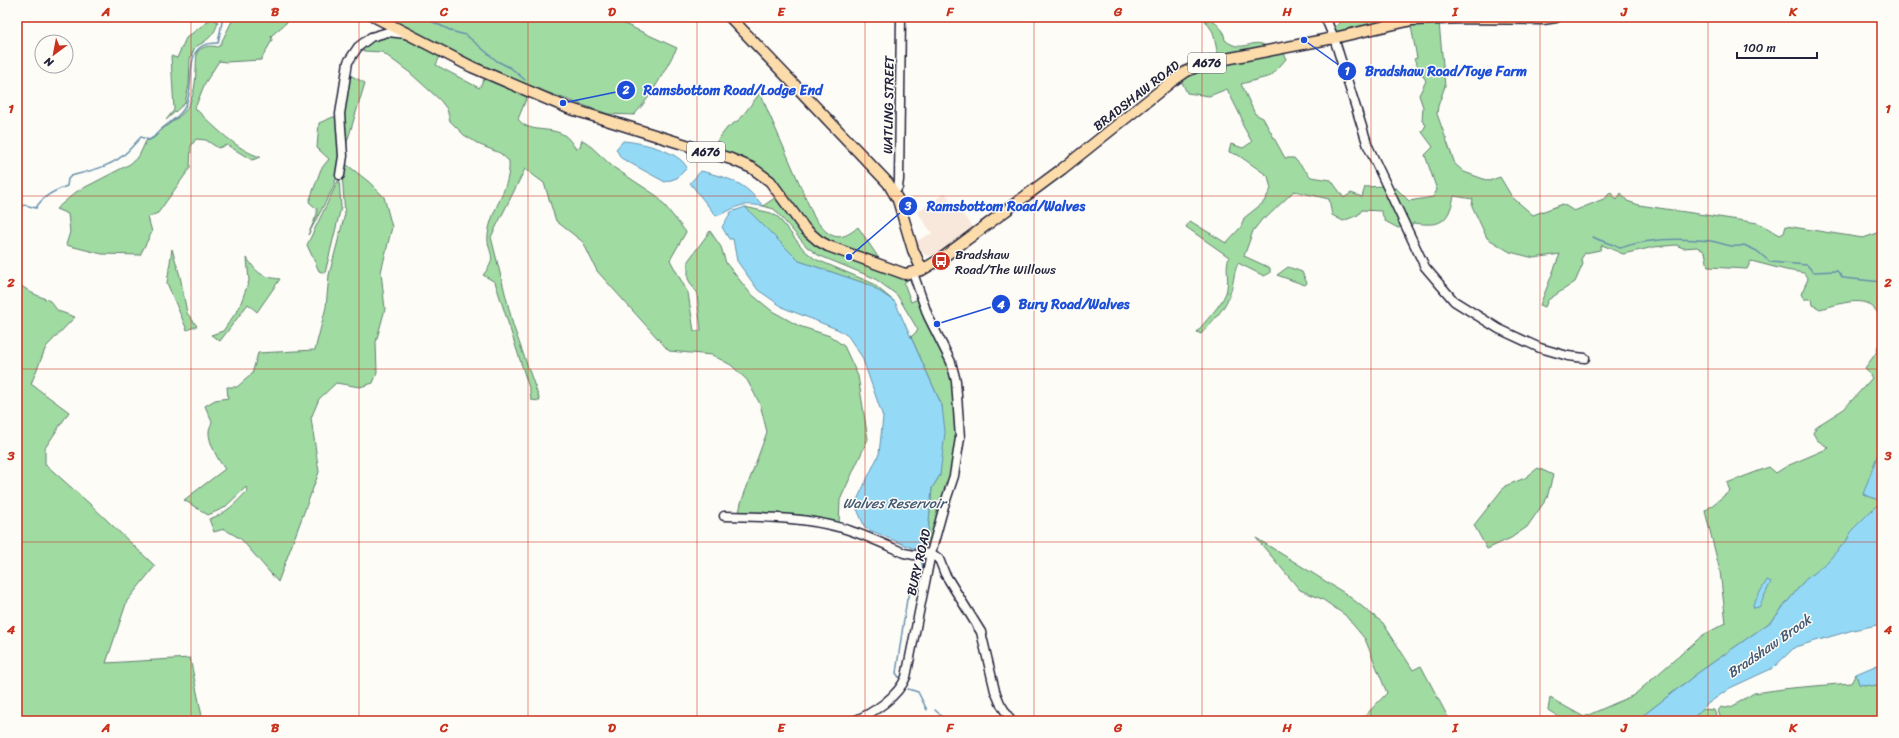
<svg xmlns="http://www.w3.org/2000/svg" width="1899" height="738" font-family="Sriracha,sans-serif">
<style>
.built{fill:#f8e8db}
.green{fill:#a0dba2;stroke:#617e6e}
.water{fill:#94daf6;stroke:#6690ab}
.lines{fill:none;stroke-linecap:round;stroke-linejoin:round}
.stream{stroke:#6690ab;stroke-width:1.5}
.minor-casing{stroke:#22223b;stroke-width:11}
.major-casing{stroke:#22223b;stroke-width:13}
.minor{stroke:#fdfcf7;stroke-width:8}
.major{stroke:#fddcac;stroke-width:10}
.grid{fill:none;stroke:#c8321e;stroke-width:1;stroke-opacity:0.55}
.labels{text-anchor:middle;stroke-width:3;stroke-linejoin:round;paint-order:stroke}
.shield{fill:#fdfcf7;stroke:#646373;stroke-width:1}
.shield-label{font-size:12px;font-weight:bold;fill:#22223b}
.street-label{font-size:13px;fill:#22223b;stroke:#fdfcf7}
.poi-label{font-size:13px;fill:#22223b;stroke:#fdfcf7;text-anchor:start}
.water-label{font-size:14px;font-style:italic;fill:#445973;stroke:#fdfcf7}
.leader{fill:none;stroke:#1d4ed8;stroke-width:1.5}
.callout-dot{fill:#1d4ed8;stroke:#fdfcf7;stroke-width:1.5}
.mark-label{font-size:12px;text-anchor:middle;font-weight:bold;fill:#fff}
.callout-label{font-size:14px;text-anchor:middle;font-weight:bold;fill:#1d4ed8;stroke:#fdfcf7;stroke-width:3;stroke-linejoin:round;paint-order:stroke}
.neatline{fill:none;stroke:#c8321e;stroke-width:1.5}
.grid-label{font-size:13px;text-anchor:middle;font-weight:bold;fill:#c8321e}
</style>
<rect width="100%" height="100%" fill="#fdfcf7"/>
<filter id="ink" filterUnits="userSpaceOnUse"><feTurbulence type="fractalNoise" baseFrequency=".025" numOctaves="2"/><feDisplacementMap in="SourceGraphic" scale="8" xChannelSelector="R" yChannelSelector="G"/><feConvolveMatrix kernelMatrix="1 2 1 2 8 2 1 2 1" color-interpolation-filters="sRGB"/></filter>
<g filter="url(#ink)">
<!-- built -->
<path class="built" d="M945,193l29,35 -39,27 -8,1 -6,-4 -5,-11 16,-8 -15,-21z"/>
<!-- green -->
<path class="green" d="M234,17h59l-22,19 1,4 -11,20 -35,2 -7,-1 -14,22 -10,25c16,16 44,44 66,49l-9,3 -25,-15 -9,3 -12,-8 -10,-1 -5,7 -1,22 -32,45 -10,4 4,15 -12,23 -38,-1 -36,-9 4,-13 -2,-18 -12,-5 20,-17 54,-28 9,-8 7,-15c11,-3 11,-7 19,-14 6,-5 14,-9 19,-15 14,-17 11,-40 13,-60 6,-6 13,-7 21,-5l2,-2z
M384,17h233l-1,3 61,28c-13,23 -24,47 -43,67l-26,-1 -62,-22 -50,-20z
M1203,17h7l13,14 2,9c18,15 27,-3 41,6l-48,9 -5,-23z
M1347,17h59l-71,15 -1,-4z
M212,18l6,4c-3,13 -11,19 -23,25l-5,12 -1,26 -4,18 -19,17 8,-10 -3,-54 6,2 9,-20z
M1422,23h17l6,63 -7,20 -1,8 18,50 9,8 25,9 11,-4 12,20 21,18 30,-11 11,7 32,-13 4,-6 7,8 4,-7 6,8 12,4 119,18 22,12 4,-2 2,-7 77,12 12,-4 7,-6v96c-9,-34 -37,-21 -62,-15l-7,-4 -1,-6h-8l-3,-5 7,-15 -4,-6 -18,-3 -35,-9 -4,8 -39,-2 -3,-15 -8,-5 -14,1 -7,-3 -22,2 -31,7 -21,-9 -2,5 -15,3 -4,6 2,5 -8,18 -27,18 -3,7 -5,-2 20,-51 -26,4 -24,-6 -23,-14 -15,-32 1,-7 -19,-3c-6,29 -15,30 -41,27l-4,8 -19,-42 6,-1 13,13 24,-4 4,-7 -12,-35 8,-8 -11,-15 4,-7 -4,-4 1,-14 -4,-12 7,-14 -12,-22 3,-1 -6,-32z
M378,37h28l34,19 -4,9 43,23 6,-10 42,19 -9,22c11,15 31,7 46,16 5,3 9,10 12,14l4,-2 2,-7 4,2 27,25 44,29 29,36 -16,28 18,33 6,38 7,-1 -4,-36 -9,-15v-18l22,-30 11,16 5,16 24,30 22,18 27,15 31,10 14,10 14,30 10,63 -28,61 -1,24 -39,-9 -61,-2 2,-10 26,-71 -7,-28 -13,-24 -16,-15 -19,-10 -43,-4 -72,-80 -14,-29 -27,-21 -12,-38 -19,-14 -34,68 22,88 27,76 -9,-1 -1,-9 -35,-109 -12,-7c17,-20 3,-22 5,-40 3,-27 23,-46 21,-74l-9,-8 -20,-8 -16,-10 -14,-14 -3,-12 -7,-9 -31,-28 -27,-20 -18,-1 -4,-3z
M1284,52l2,7 -15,17 -30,8 14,30 8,4 22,40h9l17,19 20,3 13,18 7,-5 11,4 3,-10 19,-1 19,41 -5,1 -13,-7 -4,-10 -19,-1 -4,5 -15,6 -11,-6 -3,-16 -35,-8 -28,27h-3l-10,13 -9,25 26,12v5l-6,3 -26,-13c-5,11 -4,22 -9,33 -5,15 -18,26 -28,38l-4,-2c8,-11 29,-31 30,-44 2,-12 -2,-20 2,-31l-43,-30 4,-6 36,22 15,-16 3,-9 19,-15 8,-14 -3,-13 -30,-21 -9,-3 2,-8 12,4 9,-6 -10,-18v-5l-15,-30 -18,7 -22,-3 -6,-13 24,-12z
M348,74l17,9 -18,59 -1,22 23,18 15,15 8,30 -11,45 4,37 -9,33 1,31 -4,10 -13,4 -24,-4 -17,16 -8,19 8,54 -41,110 -37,-43 -17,-10 -10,3 -5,-13c17,-5 27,-16 38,-28l-1,-4 -22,21 -16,7 -24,-15 41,-31c-6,-7 -17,-27 -16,-38 0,-2 2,-6 3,-9l-7,-16 10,-6 13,-2 -1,-11h10l15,-13 6,-21 57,-3 11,-43 3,-32 16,-61 -3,-40v-39z
M760,93l54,124c13,19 24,28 44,10l22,33 -54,-20 -15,-11 -30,-42 -12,-11 -58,-27 16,-21 13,-9z
M333,117h5l2,51 -7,20 -25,47 9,-21v-5l-8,-7 12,-33 8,-10 -12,-11 2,-25z
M339,179l2,28 -16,66 -6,-2 -12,-26z
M776,197l34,43 8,6 90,34 -4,3 7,19 9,-4 28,63 5,20 5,57 -6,37 -9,21 -13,52 -2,1 -1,-6 5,-55 8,-13 2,-69 -31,-69 7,-7 -21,-35 -23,-17 -56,-23 -11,-8 -33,-38 -11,-3z
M745,207l26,6 7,4 26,33 11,9 57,24 23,19 -25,-17 -71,-24z
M172,249l8,27 7,37 10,13 -10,4 -20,-47z
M247,258c10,15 14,19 33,21l-23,33 -9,-8 -28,37 -9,-6 12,-4 16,-23 10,-27z
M1288,267l14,5 5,11 -2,2 -28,-10z
M17,283l15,10 18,8 8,10 17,6 -29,30 -15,37 38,28 -24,36v16l46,41 64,61 -28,35 -21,62 84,-5 13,63h-186z
M1882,332v111l-18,51 17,7 -29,29 -5,10 -20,23 -22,17 -33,41 -74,52 -62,48h-71l-17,-11 2,-12 34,19 50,-22 69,-60 23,-12 -6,-52 -15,-60 25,-20 -3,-8 42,-16 7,6 11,-7 42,-18 -12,-8 -4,-7 4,-7 27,-17 28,-31 -7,-10 11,-15z
M1538,468l15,7 -6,23 -20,29 -16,11 -24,11 -13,-24 31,-39 20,-8z
M1256,538l90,56 37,29 30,47 8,-4 29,55h-90l27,-28 -22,-54 -20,-24 -23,-16 -22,-9z
M1856,674l3,10 23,3v34h-160l-4,-10 3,-4 5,1 7,-2 21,-13 37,-5 60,-5z
M1702,709l12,1 4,11h-28z"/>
<!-- water -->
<path class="water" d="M623,141c17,1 57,10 64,27l-10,10 -12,4 -44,-24 -5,-9z
M701,171c30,8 42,10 62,35 -27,-4 -24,2 -47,10l-26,-33z
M745,207l54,54 71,24 25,17 47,104 3,26 -5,43 -8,13 -5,55 -8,6 -7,-1 -47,-20 -10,-24 24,-50 4,-37 -21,-60 -14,-21 -9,-6 -55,-22 -26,-18 -21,-29 -4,-22h-4l-7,-12 9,-15z
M1882,443v181l-29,6 -58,17 -22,21 -43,20 -24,17 -16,16h-54l62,-48 74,-52 33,-41 22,-18 20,-22 5,-10 29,-29 -18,-7z
M1767,580l4,2 -12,25 -5,1 -1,-4z
M1882,663v24l-23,-3 -3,-10z"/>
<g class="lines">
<!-- stream -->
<path class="stream" d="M427,17l4,4 23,11 12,3 31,26 14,7 14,12
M17,211l4,-5 4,-1 11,3c7,-12 18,-17 31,-22l1,-7 3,-3c19,-5 43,-10 57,-25 5,-5 8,-9 13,-14l8,3 5,-3c7,-11 22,-16 29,-27 17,-25 -6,-68 35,-67l5,-26
M1593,237c9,5 18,6 27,11 28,-10 62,-10 91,-7 12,2 21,8 33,4l13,6 13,11 37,3 6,7 24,-1 6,7 39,4
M901,680l-5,-7 11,-74 16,-31 -2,-9
M908,689l10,3 9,18
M935,710l12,11"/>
<defs>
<path id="minor" d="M1325,17l9,21 34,108 57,121 29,34 45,28 41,19 28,8 17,2
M340,175l3,-19 -3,-42 8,-52 10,-15 13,-10 17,-5 18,2
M895,192l3,-5 1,-7 2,-163
M724,516c39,1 80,1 118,12 21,6 42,16 62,25l10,2 17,-2 8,6 6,15 36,58 14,59 5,12 11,18
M854,721c19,-8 44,-24 52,-44l25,-124 13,-47 10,-30 6,-38 -4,-57 -5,-19 -23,-46 -15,-43"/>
<path id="major" d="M375,17l97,50 96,41 163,51 21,9 18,13 35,48 14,12 9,5 77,28 17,-4 20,-12 120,-89 109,-87 16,-11 18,-8 129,-25 78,-18 52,-2 79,1 13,-2
M730,17l158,166 10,17 15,50 9,20"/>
</defs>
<!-- minor casing -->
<use href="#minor" class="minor-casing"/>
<!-- major casing -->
<use href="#major" class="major-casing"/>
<!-- minor -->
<use href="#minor" class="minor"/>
<!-- major -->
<use href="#major" class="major"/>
</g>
</g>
<!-- grid -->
<path class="grid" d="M191,17v704M359,17v704M528,17v704M697,17v704M865,17v704M1034,17v704M1202,17v704M1371,17v704M1540,17v704M1708,17v704M17,196h1865M17,369h1865M17,542h1865"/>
<!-- icons -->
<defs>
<symbol id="bus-disc" viewBox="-11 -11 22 22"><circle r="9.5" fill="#c8321e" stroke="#fdfcf7"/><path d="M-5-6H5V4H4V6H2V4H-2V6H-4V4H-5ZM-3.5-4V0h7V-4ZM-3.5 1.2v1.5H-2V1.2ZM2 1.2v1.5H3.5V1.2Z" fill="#fff"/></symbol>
</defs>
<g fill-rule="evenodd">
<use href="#bus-disc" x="930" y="250" width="22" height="22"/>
</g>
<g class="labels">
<!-- shield labels -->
<g class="shield">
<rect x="1188" y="53" width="38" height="20" rx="3"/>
<rect x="687" y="142" width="38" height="20" rx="3"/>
</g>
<g class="shield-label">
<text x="1207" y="67">A676</text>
<text x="706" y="156">A676</text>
</g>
<!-- street labels -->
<g class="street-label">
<text transform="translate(1136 95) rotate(-38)" y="5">BRADSHAW ROAD</text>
<text transform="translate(888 105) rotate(-89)" y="5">WATLING STREET</text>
<text transform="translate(918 562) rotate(-77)" y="5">BURY ROAD</text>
</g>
<!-- poi labels -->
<g class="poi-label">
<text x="955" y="259">Bradshaw<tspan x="955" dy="15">Road/The Willows</tspan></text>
</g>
<!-- water labels -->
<g class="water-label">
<text x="894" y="508">Walves Reservoir</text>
<text transform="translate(1769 646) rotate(-35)" y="5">Bradshaw Brook</text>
</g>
</g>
<!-- callouts -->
<path class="leader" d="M1304 40L1347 71M563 103L626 90M849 257L908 206M937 324L1001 304"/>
<g class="callout-dot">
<circle cx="1304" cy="40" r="4"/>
<circle cx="563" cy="103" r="4"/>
<circle cx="849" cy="257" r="4"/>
<circle cx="937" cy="324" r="4"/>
<circle cx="1347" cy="71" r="10"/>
<circle cx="626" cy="90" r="10"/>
<circle cx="908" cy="206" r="10"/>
<circle cx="1001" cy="304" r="10"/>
</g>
<g class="mark-label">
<text x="1347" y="75">1</text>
<text x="626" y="94">2</text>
<text x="908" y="210">3</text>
<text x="1001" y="309">4</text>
</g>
<g class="callout-label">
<text x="1446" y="76">Bradshaw Road/Toye Farm</text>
<text x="733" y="95">Ramsbottom Road/Lodge End</text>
<text x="1006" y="211">Ramsbottom Road/Walves</text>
<text x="1074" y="309">Bury Road/Walves</text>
</g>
<!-- margin -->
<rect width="1899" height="738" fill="none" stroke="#fdfcf7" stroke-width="44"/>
<!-- north arrow -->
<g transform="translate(54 54) rotate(212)"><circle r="19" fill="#fdfcf7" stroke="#a5a5ac"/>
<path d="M0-3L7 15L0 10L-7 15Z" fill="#c8321e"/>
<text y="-6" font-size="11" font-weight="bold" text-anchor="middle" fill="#22223b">N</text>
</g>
<!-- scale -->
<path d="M1737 52v6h80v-6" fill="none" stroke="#22223b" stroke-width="2"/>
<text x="1743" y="52" font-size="12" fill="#22223b" stroke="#fdfcf7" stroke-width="3" paint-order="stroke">100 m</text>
<rect x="22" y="22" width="1855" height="694" class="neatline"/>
<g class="grid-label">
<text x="106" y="16">A</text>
<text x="275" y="16">B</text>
<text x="444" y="16">C</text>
<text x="612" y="16">D</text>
<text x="781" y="16">E</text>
<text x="950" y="16">F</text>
<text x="1118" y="16">G</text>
<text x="1287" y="16">H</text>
<text x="1455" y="16">I</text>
<text x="1624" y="16">J</text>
<text x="1793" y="16">K</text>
<text x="11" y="113">1</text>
<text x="1888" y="113">1</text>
<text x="11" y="287">2</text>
<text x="1888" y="287">2</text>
<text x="11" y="460">3</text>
<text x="1888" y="460">3</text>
<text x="11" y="634">4</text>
<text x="1888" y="634">4</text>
<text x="106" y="732">A</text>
<text x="275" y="732">B</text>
<text x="444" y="732">C</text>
<text x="612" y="732">D</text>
<text x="781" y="732">E</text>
<text x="950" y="732">F</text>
<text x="1118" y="732">G</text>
<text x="1287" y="732">H</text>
<text x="1455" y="732">I</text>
<text x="1624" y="732">J</text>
<text x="1793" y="732">K</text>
</g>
</svg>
